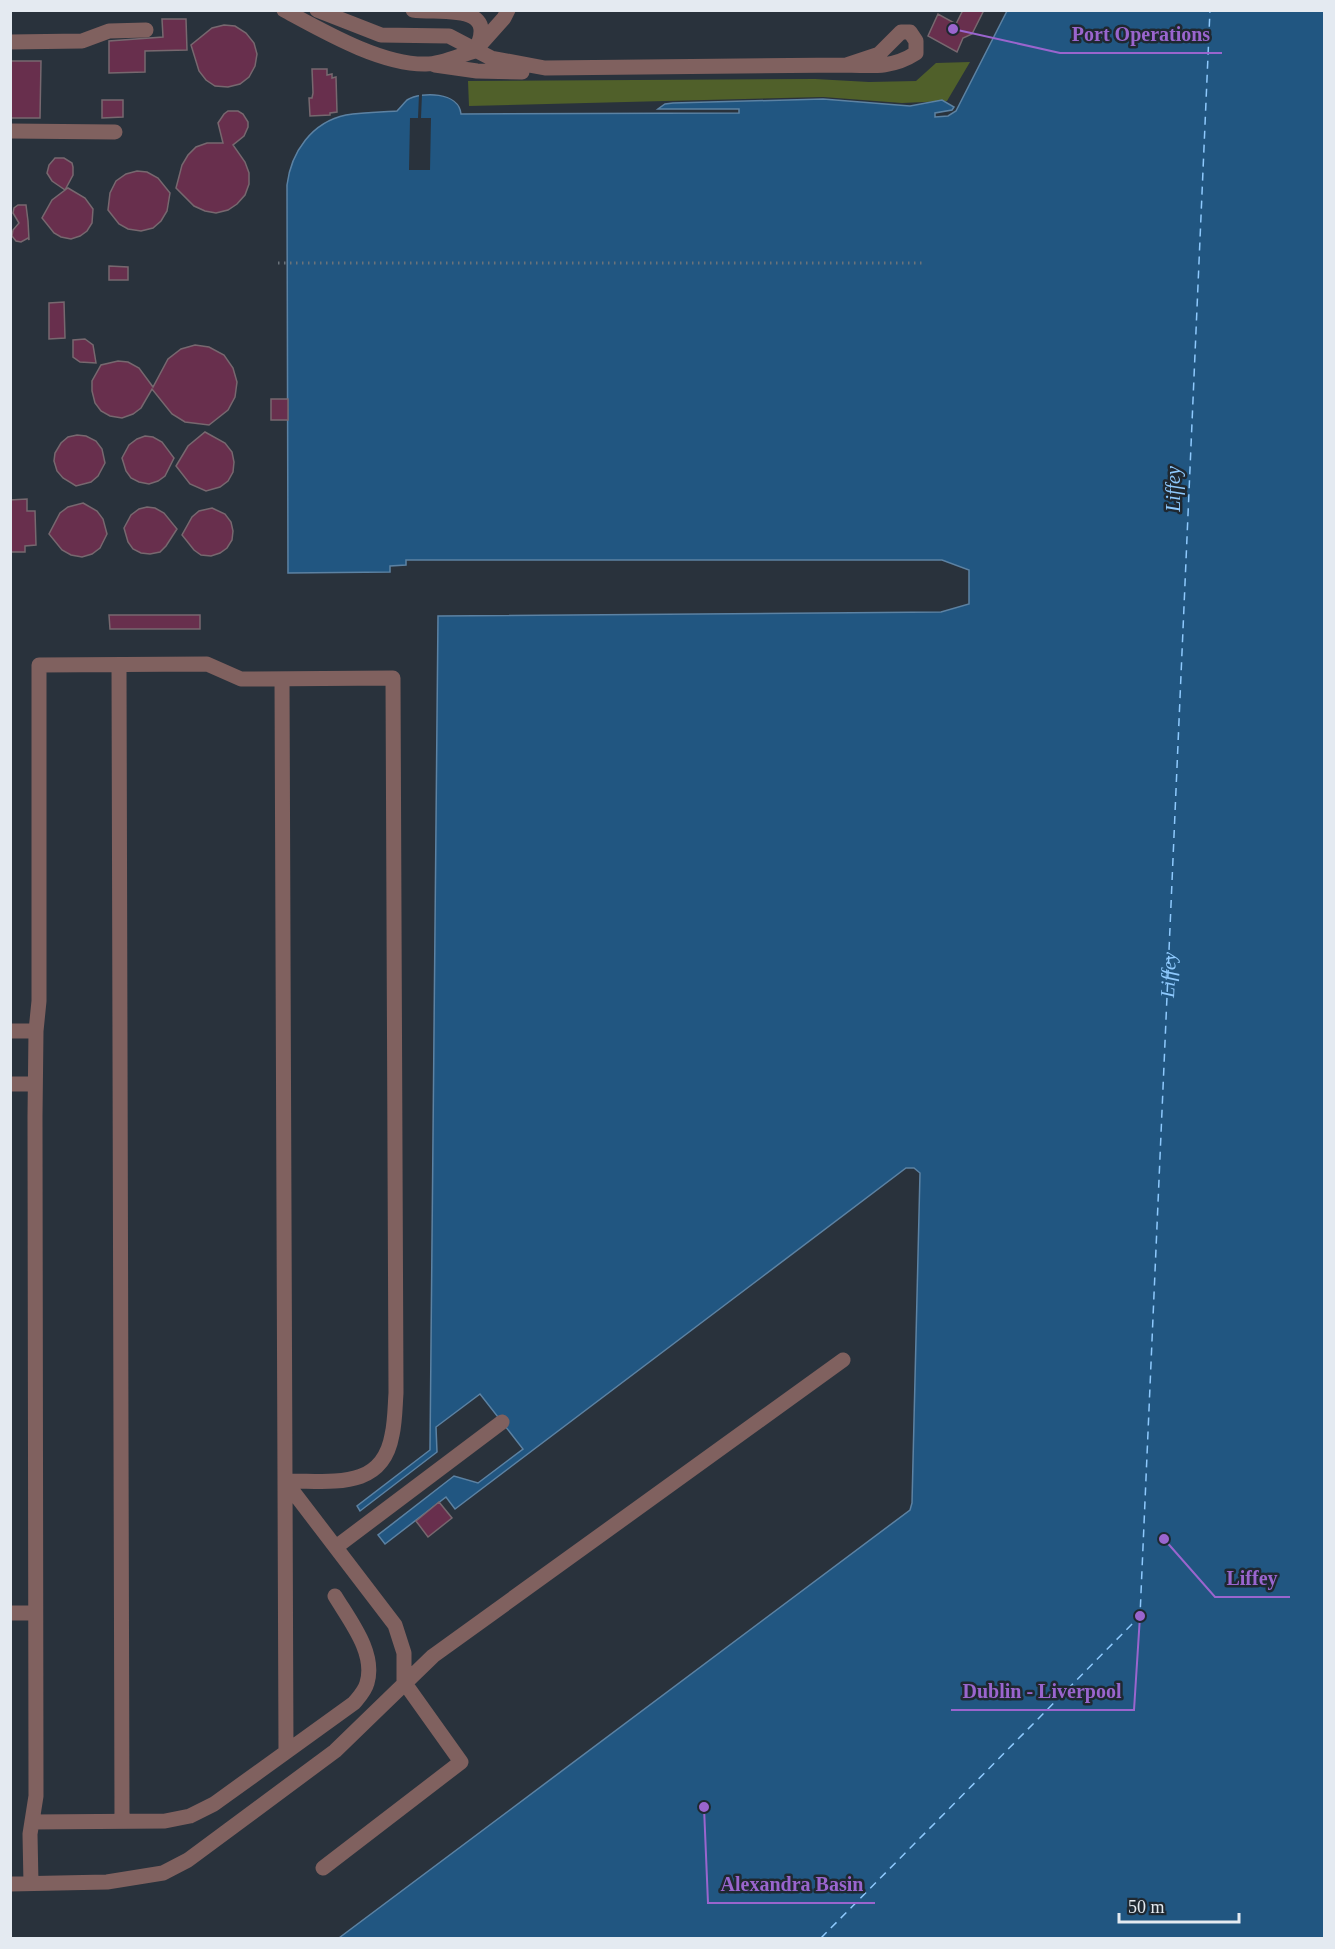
<svg xmlns="http://www.w3.org/2000/svg" width="1335" height="1949" font-family="Georgia,serif">
<style>
.green{fill:#50602a}
.water{fill:#215681;stroke:#5c82a3;stroke-width:1.5}
.pier{fill:#29323c}
.lines{fill:none;stroke-linecap:round;stroke-linejoin:round}
.ferry{stroke:#8ec9fd;stroke-width:1.5;stroke-dasharray:8 6;stroke-linecap:butt}
.building{fill:#682f4d;stroke:#77686f;stroke-width:1.5}
.path{stroke:#6a727a;stroke-width:3;stroke-dasharray:1.5 4.5;stroke-linecap:butt}
.minor{stroke:#80615f;stroke-width:15}
.labels{text-anchor:middle;stroke-width:5;stroke-linejoin:round;paint-order:stroke}
.water-label{font-size:20px;font-style:italic;fill:#8ec9fd;stroke:#1f2831}
.leader{fill:none;stroke:#9a65ce;stroke-width:2}
.callout-dot{fill:#9a65ce;stroke:#1f2831;stroke-width:2}
.callout-label{font-size:20px;text-anchor:middle;font-weight:bold;fill:#9a65ce;stroke:#1f2831;stroke-width:5;stroke-linejoin:round;paint-order:stroke}
</style>
<rect width="100%" height="100%" fill="#29323c"/>
<!-- green -->
<path class="green" d="M970,62l-23,39 -45,2 -79,-6 -354,9 -1,-25 347,-2 54,3 47,-1 20,-18z"/>
<!-- water -->
<path class="water" d="M1007,11h317v1927h-985l571,-428 2,-7 8,-330 -6,-5h-8l-451,341 -9,-12 -61,47 -7,-9 76,-59 24,7 45,-34 -43,-55 -44,33 1,25 -77,59 -3,-5 73,-56 8,-834 503,-4 28,-8v-34l-27,-10h-536v5l-16,1v6l-102,1 -1,-388c4,-33 25,-63 59,-70 16,-3 34,-3 51,-4 3,-3 7,-8 10,-11 15,-9 52,-8 54,14l278,-1v-4h-81l7,-5 8,-1 150,-4 87,7 32,-6 12,7 -2,3 -17,3v4l13,-1 8,-5z"/>
<!-- pier -->
<path class="pier" d="M419,94h3l-1,24h10l-1,52h-21l1,-52h8z"/>
<g class="lines">
<!-- ferry -->
<path class="ferry" id="s1" d="M821,1938l319,-322 70,-1606"/>
</g>
<!-- building -->
<path class="building" d="M963,10h21l-12,24 -9,4 -6,14 -29,-16 10,-22 18,10z
M162,19h24l1,31 -42,1v21l-36,1v-32l54,-4z
M224,25l11,1 11,7 8,10 3,11 -2,12 -6,11 -9,7 -12,3 -13,-1 -9,-6 -7,-9 -8,-26 21,-17z
M10,61h31l-1,57h-30z
M312,69h15v6l5,-1v4l4,-1 1,35 -7,1v2l-20,1 -1,-18h3l1,-5z
M102,100h21v17l-21,1z
M228,111h10l5,3 5,8v5l-4,9 -11,9 12,17 4,11v11l-4,11 -8,9 -9,6 -12,3 -11,-2 -11,-5 -18,-18 6,-23 6,-10 8,-8 11,-4h16l-5,-20 6,-9z
M55,158h9l8,5 1,4v8l-8,15 3,-2 17,10 8,11 -1,14 -5,8 -7,5 -9,3 -10,-2 -7,-4 -12,-15 10,-18 13,-10 -13,-9 -5,-8 2,-8z
M137,171l10,1 11,6 12,15 -3,18 -6,10 -8,7 -12,3 -13,-2 -9,-5 -11,-14 2,-17 6,-12 10,-7z
M18,205h8l2,16 1,19 -1,-2 -7,4 -5,-1 -4,-5 1,-6 6,-7 -6,-10 1,-5z
M109,266l19,1v13h-19z
M64,302l1,36 -16,1v-36z
M85,339l8,6 3,18 -16,-1 -7,-5v-17z
M195,345l14,2 15,8 9,13 4,14 -2,15 -7,13 -19,15 -24,-3 -13,-8 -20,-25 -11,19 -8,6 -11,4 -12,-2 -9,-5 -6,-8 -3,-12v-10l9,-16 17,-4 10,1 11,6 14,19 15,-28 13,-10z
M271,399h17v21h-17z
M205,432l20,11 7,9 2,10 -1,10 -5,9 -8,6 -14,4 -16,-7 -14,-18 12,-20z
M77,435l9,1 10,5 6,8 3,14 -7,13 -7,6 -15,4 -13,-8 -6,-7 -3,-10 1,-8 6,-10 7,-6z
M145,436l8,1 9,5 12,16 -9,18 -7,5 -9,3 -10,-2 -8,-4 -5,-7 -4,-13 7,-13 8,-6z
M27,499v12h8l1,34 -11,1v6h-15v-52z
M83,503l14,8 6,8 4,15 -7,14 -8,6 -10,3 -11,-2 -9,-5 -13,-16 11,-21 8,-6z
M147,507l8,1 9,5 13,16 -11,17 -6,6 -10,2 -9,-1 -8,-4 -5,-7 -4,-14 7,-13 8,-6z
M212,508l13,6 6,8 2,9 -1,9 -5,8 -7,5 -9,3 -10,-1 -7,-5 -12,-15 10,-18 7,-6z
M109,615h91v14h-90z
M439,1502l13,16 -24,19 -12,-16z"/>
<g class="lines">
<!-- path -->
<path class="path" d="M278,263h647"/>
<!-- minor -->
<path class="minor" d="M284,10c39,21 97,55 142,54 16,0 34,-9 49,-13 25,-49 -34,-37 -62,-41
M317,10l64,25 68,1 42,22 54,10 301,-3c27,1 47,3 70,-12v-12l-6,-9h-9l-22,22 -33,11
M10,42l72,-1 27,-10 37,-1
M479,46l25,-28 4,-8
M435,65l42,6 45,1
M10,131l105,1
M119,665l3,1156
M282,679l4,1073
M10,1031h26
M10,1084h25
M285,1481l110,144 9,28v29l57,80 -138,106
M336,1547l166,-125
M10,1613h25
M32,1822l133,-1 25,-5 24,-12 140,-101c5,-6 11,-12 13,-20 9,-30 -17,-62 -32,-87
M10,1884l97,-2 56,-9 25,-13 147,-109 98,-95 410,-296
M31,1884l-1,-50 6,-38 -1,-680 1,-85 3,-30v-336l168,-1 34,15 152,-1 3,715c-1,14 -1,29 -4,42 -10,57 -63,45 -107,46"/>
</g>
<g class="labels">
<!-- water labels -->
<g class="water-label">
<text transform="translate(1173 489) rotate(-90)" y="7">Liffey</text>
<text dy="7" stroke="none"><textPath href="#s1" startOffset="1095">Liffey</textPath></text>
</g>
</g>
<!-- callouts -->
<path class="leader" d="M953 29L1060 53H1222M1164 1539L1215 1597H1290M1140 1616L1134 1710H951M704 1807L708 1903H875"/>
<g class="callout-dot">
<circle cx="953" cy="29" r="6"/>
<circle cx="1164" cy="1539" r="6"/>
<circle cx="1140" cy="1616" r="6"/>
<circle cx="704" cy="1807" r="6"/>
</g>
<g class="callout-label">
<text x="1141" y="41">Port Operations</text>
<text x="1252" y="1585">Liffey</text>
<text x="1042" y="1698">Dublin - Liverpool</text>
<text x="792" y="1891">Alexandra Basin</text>
</g>
<!-- border -->
<rect width="1335" height="1949" fill="none" stroke="#e4eaf1" stroke-width="24"/>
<!-- scale -->
<path d="M1119 1913v9h120v-9" fill="none" stroke="#e4eaf1" stroke-width="3"/>
<text x="1128" y="1913" font-size="18" fill="#e4eaf1" stroke="#1f2831" stroke-width="4.5" paint-order="stroke">50 m</text>
</svg>
